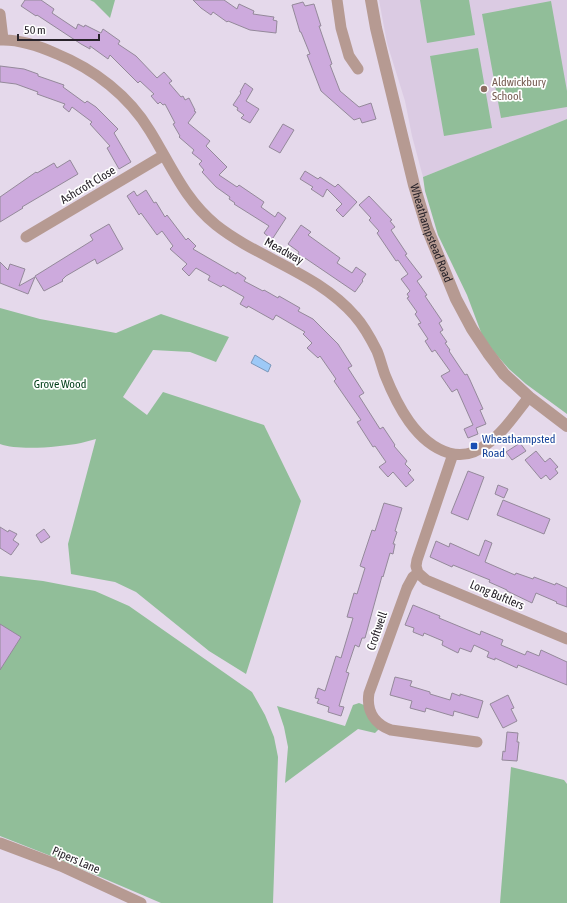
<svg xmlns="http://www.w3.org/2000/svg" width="567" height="903" font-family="'Asap Condensed',sans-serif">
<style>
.built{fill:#dbcbe3}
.green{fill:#91be99}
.water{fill:#9dc9f7;stroke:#7a97ba}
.building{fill:#cdaadd;stroke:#94899a}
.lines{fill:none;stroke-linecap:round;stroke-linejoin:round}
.minor{stroke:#b69a92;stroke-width:11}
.tertiary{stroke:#b69a92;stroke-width:12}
.education-dot{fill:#8d6e63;stroke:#fff;stroke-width:1.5}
.transit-dot{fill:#1a4fb4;stroke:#fff;stroke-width:1.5}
.labels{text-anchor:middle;stroke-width:3.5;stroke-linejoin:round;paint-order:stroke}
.education-label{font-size:12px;fill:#785e54;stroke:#fff;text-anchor:start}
.street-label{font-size:12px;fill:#28232a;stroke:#fff}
.park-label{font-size:12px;fill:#003e18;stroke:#fff}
.transit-label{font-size:12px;fill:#164399;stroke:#fff;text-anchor:start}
</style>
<rect width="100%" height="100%" fill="#e5d9eb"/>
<!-- built -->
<path class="built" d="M379,0h188v119l-144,58 -11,-41 -7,-35 -18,-58z"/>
<!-- green -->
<path class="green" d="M90,0h25l-5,18 -16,-16z
M420,0h49l6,35 -48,8z
M551,1l16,90v16l-66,11 -19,-104z
M478,48l14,80 -48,8 -14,-80z
M567,119v295l-41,-30 -17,-15 -15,-17 -12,-17 -15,-40 -29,-60 -13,-44 -2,-14z
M0,308l40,11 76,14 45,-19 68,23 -13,25 -26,-10 -37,-2 -30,47 24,18 16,-23 101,33 37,76 -55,173 -37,-23 -73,-59 -21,-10 -44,-8 -3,-30 28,-105c-5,1 -10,3 -15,4 -21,4 -62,8 -81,1z
M0,576l43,5 52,10 34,15 123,86 13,23 9,22 4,20 -5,146h-112l-105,-45 -56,-22z
M359,703l5,2 15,24 -4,4 -17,-4 -73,54 3,-36 -4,-20 -7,-21 68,20 8,-21z
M511,767l53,13 3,4v119h-67z"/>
<!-- water -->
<path class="water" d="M255,355l16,10 -3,7 -17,-9z"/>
<!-- building -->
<path class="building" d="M25,0h16l13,9 -2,4 24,16 2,-5 6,3 1,-2 16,8 2,-4 17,12 -2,3 18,12 21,22 7,-6 8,9 -3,2 12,14 2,-1 2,4 4,-2 6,12 -1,1 2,1 -8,11 22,18 -4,5 21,21 -8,8 18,12 2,-2 25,17 -3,5 14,10 3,-5 8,6 -13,20 -2,1 -7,-6 5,-7 -35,-22 1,-1 -6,-4 1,-2 -14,-10 -14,-15 2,-2 -5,-6 3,-3 -10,-8 2,-3 -15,-13 1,-1 -7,-12 2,-1 -10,-19 -2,1 -3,-3 -2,2 -7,-8 3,-2 -14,-13 -2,2 -28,-28 -2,4 -18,-13v3l-9,-5 -44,-29 -1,1 -15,-10z
M193,0h31l13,9 2,-5 15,7 -1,3 21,3 -1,3 4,1 -1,12 -26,-3 -22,-9 -1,1 -14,-10 -2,3 -10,-7z
M303,2l2,4 9,-2 7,22h-2l13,38 -2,1 10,26 19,16 12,-4 5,16 -14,4 -2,-5 -6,2 -33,-29 -14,-36 3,-1 -9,-22h-1l-8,-27z
M0,66l24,3 14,5v2l26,9 -1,2 22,16 2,-2 9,6 22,22 -4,4 17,29 -12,7 -12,-21 3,-2 -20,-22 2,-2 -20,-15 -3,5 -6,-5 2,-3 -28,-10 1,-2 -22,-8 -16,-2z
M245,83l8,6 -7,12 13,8 -9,14 -9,-5 3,-3 -7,-5 1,-2 -5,-3 8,-12 -1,-1z
M283,124l11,6 -14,23 -11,-6z
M70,160l8,14 -56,33 1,1 -23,14v-25l36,-25 1,1 17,-10 3,5z
M305,171l13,8 2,-2 15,10 3,-3 19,18 -14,15 -7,-7 6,-6 -15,-15 -4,8 -12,-8 2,-2 -13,-8z
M146,190l8,13 2,-1 9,15 2,-2 19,25 2,-2 8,8 -3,3 43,25 1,-2 9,6 -2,3 19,10 1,-1 14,8 1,-2 21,12 -2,3 15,8 25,25 14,22 -4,2 16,25 -5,3 21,33 3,-2 12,18 -1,1 13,15 -2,3 6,6 -3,3 6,7 -8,7 -13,-15 -5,5 -9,-10 7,-5 -11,-16 -2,1 -16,-25 4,-2 -27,-39 2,-2 -16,-23 -2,2 -11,-10 5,-5 -9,-9 2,-2 -29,-17 -3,5 -25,-14 -1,2 -7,-4 4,-7 -21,-12 -2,2 -13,-7 2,-4 -14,-8 -7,8 -7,-7 5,-5 -17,-15 3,-3 -11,-15 -5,4 -16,-22 -2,2 -12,-19 7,-5 3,5z
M369,196l23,24 -2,1 5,6 -4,3 16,24 -2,1 17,22 -5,4 10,14 -2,1 17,25 -3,2 4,7 -3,2 7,10 -2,1 5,7 -1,1 16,24 2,-1 3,6 13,29 -3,1 6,14 -10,4 2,6 -10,4 -4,-9 9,-4 -16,-36 -5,3 -11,-16 9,-5 -15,-21 -3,2 -7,-11 3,-2 -10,-15 3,-1 -6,-9 2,-2 -10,-14 2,-1 -2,-3 3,-3 -9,-12 7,-5 -10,-14 -2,1 -19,-28 2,-2 -10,-11 2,-2 -12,-13z
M109,224l14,25 -26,15 -2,-5 -29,17 -4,4 1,1 -19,10 -9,-15 58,-36 -3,-5z
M301,225l10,7 -3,3 32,23 -3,5 15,10 4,-6 10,7 -4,6 1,1 -8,11 -50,-34 -1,1 -6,-5 1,-2 -11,-8z
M0,262l8,8 2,-6 15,5 -6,17 16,-9 -7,17 -28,-11z
M520,443l6,8 -14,9 -6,-8z
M536,451l9,11 5,-4 8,9 -3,2 3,4 -8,7 -4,-5 -5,4 -16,-19z
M468,471l16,6 -16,43 -17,-7z
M498,485l10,4 -4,9 -9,-4z
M503,500l47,19 -6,15 -47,-19z
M384,503l18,5 -7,23 2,1 -4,12h2l-2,10 -3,-1 -7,24 -1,-1 -17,62h-3l-3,9 -4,-2 -9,27 3,1 -10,33 5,1 -3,9 -13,-4 1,-5 -12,-4 2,-4 -4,-1 3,-10 7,3 11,-35 5,2 12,-40 -6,-1 7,-24 3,1 8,-26 -5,-2 12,-36 3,1z
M0,527l8,5 1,-2 8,4 -4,6 6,4 -8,11 -11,-7z
M44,529l6,8 -9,6 -5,-8z
M485,540l7,3 -7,19 30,13 1,-2 17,6 1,-2 21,8 1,-2 11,5v19l-11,-4 1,-1 -21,-9 -4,10 -25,-12v-1l-18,-8 1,-2 -37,-15 -1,2 -22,-10 6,-16 13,6 1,-4 29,13z
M413,605l27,11 -1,2 41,17 1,-4 22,9 -2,5 24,10 2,-4 12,5 2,-6 26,12v23l-49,-20 -1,3 -22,-10v2l-8,-3 2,-5 -15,-7 -3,7 -11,-4 -2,5 -16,-8 1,-4 -19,-8 -1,3 -10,-4 1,-4 -9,-3z
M0,624l21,13 -21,33z
M395,677l17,4 -2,5 20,6v2l20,6 2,-7 8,3v-2l23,7 -5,17 -24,-7 -1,5 -27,-8 -1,4 -15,-4 2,-7 -22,-6z
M508,695l6,13 -3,1 6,12 -14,7 -13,-24z
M507,732l11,1 -1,9h2l-2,19 -15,-1 1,-9 2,1z"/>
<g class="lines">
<!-- minor -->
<path class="minor" d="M337,0l4,28 8,28 9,13
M0,14l3,25
M0,40c20,-1 39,6 57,14 37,15 72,42 93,77 21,34 34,68 66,94 43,34 102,48 139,91 9,10 16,23 22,35 3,7 5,16 8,24 12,30 31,68 64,78 14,4 27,0 38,-9 17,-12 29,-31 42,-47
M26,237l138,-82
M453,454l-36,106 -1,6 2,7 -5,4 -6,11 -38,105c-3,18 6,31 22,37l86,12
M418,573l8,7 141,59
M0,843l61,23 80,37"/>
<!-- tertiary -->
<path class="tertiary" id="s1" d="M371,0l5,28 38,157 13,43 29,71 16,30 16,24 16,21 25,23 38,29"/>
</g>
<!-- markers -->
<circle class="education-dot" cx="484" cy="89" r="4"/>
<rect class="transit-dot" x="470" y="442" width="8" height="8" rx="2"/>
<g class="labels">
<!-- education labels -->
<g class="education-label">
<text x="492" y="86">Aldwickbury<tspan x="492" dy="14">School</tspan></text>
</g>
<!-- street labels -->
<g class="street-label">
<text transform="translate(88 185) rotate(-31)" y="4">Ashcroft Close</text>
<text dy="4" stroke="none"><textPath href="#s1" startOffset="241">Wheathampstead Road</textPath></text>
<text transform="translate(284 251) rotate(29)" y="4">Meadway</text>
<text transform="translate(497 595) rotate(23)" y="4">Long Buftlers</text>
<text transform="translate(377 631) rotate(-71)" y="4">Croftwell</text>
<text transform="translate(76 860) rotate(23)" y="4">Pipers Lane</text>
</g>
<!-- park labels -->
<g class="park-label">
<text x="60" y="388">Grove Wood</text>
</g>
<!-- transit labels -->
<g class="transit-label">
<text x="482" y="443">Wheathampsted<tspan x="482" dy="14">Road</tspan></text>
</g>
</g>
<!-- scale -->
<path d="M18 34v6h81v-6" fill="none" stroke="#28232a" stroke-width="2"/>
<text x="24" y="34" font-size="12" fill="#28232a" stroke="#ffffff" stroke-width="3" paint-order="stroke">50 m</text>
</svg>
